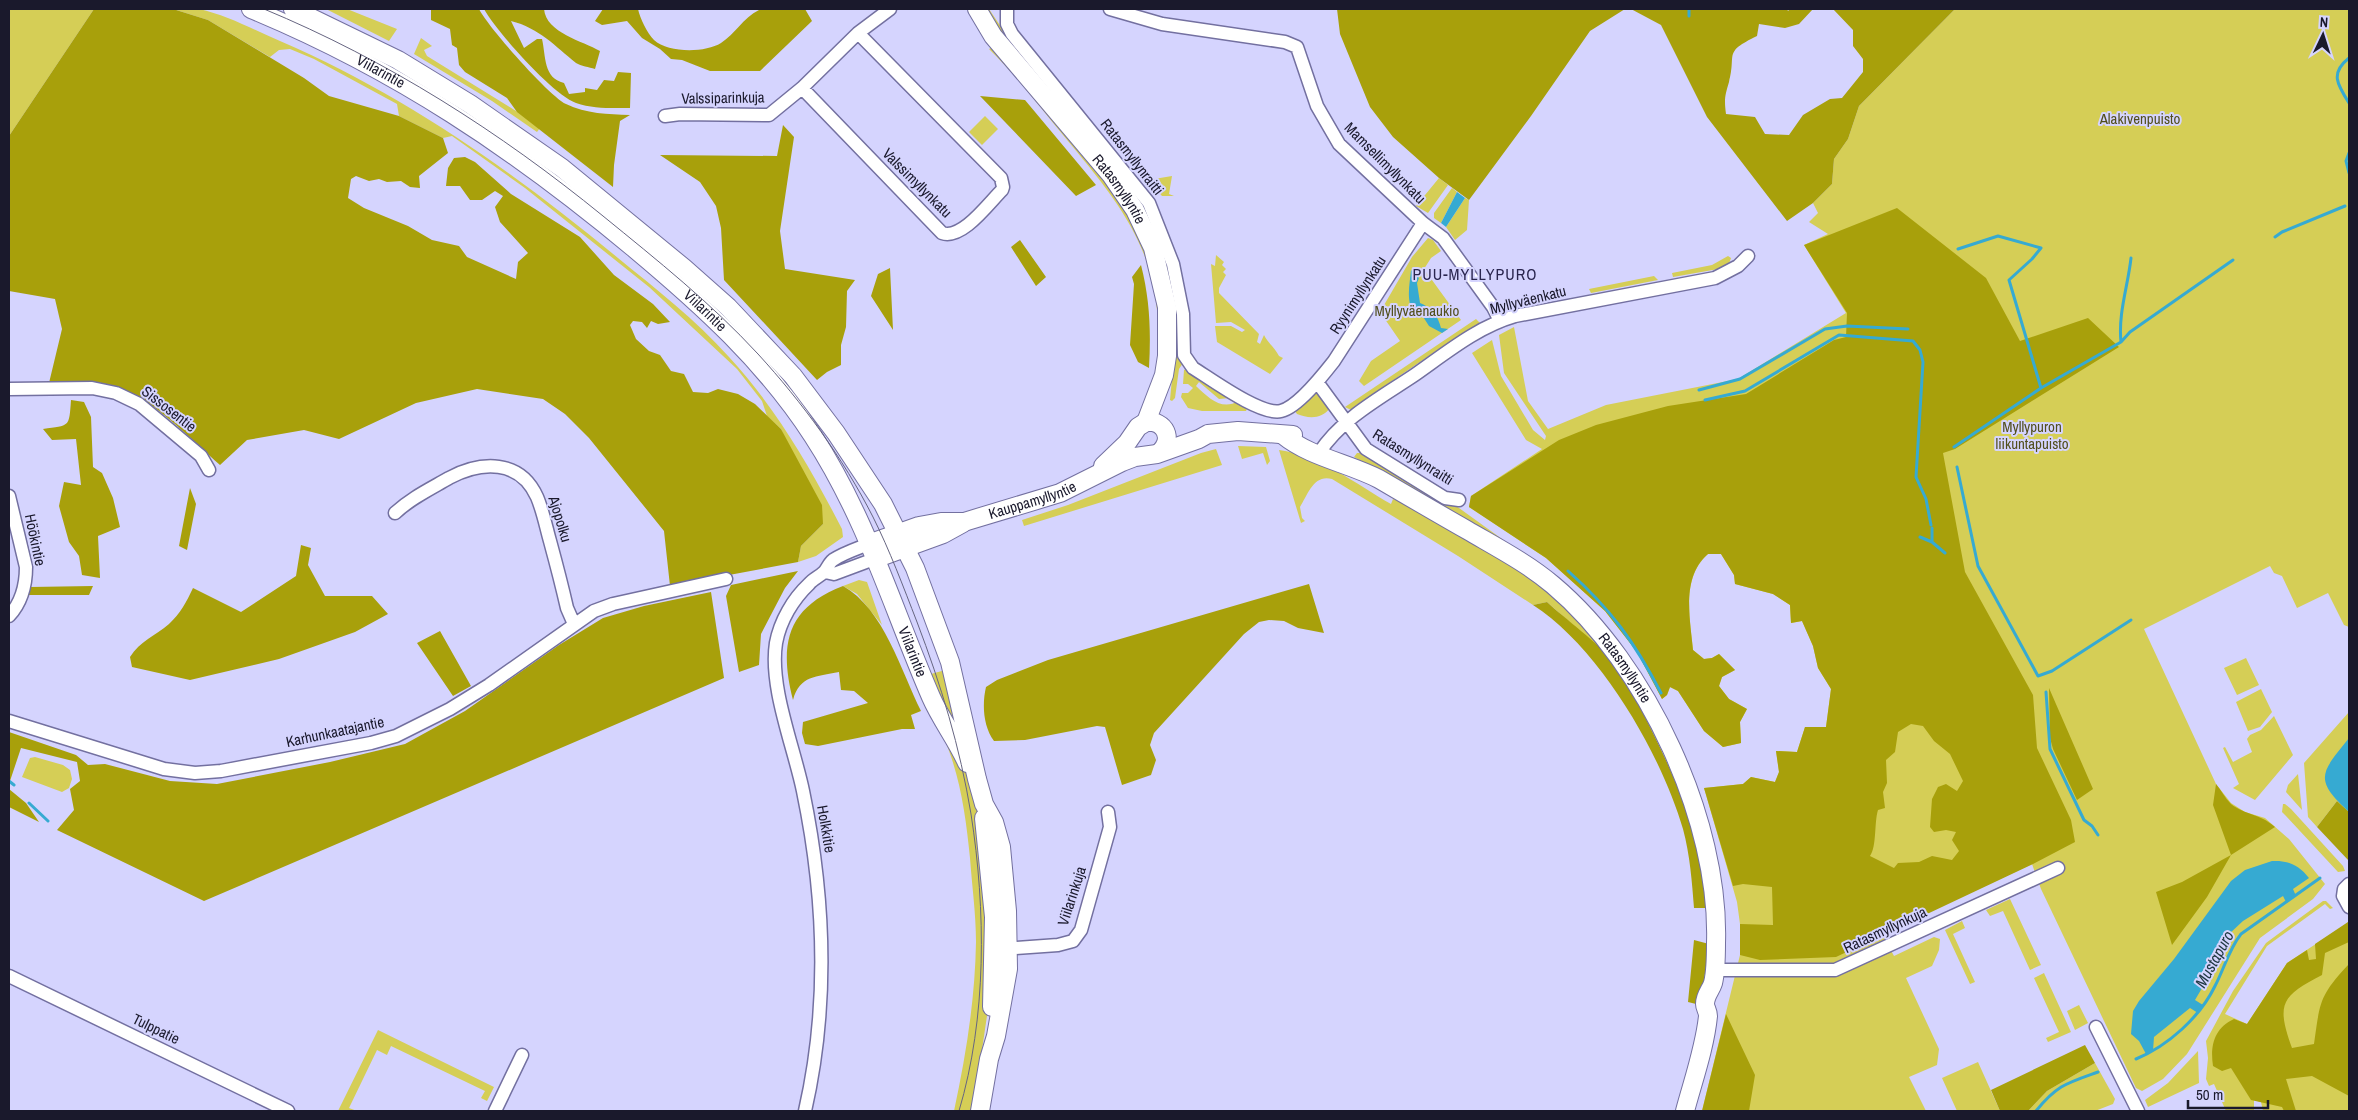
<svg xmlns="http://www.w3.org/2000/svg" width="2358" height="1120" font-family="'Archivo Narrow',sans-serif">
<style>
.green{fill:#d5ce56}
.forest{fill:#a8a00b;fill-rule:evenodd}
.water{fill:#36aad2}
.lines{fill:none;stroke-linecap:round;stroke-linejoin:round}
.stream{stroke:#36aad2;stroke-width:3}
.street-casing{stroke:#7370a0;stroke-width:15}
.secondary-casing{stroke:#7370a0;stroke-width:20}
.street{stroke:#fff;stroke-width:12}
.secondary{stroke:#fff;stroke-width:18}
.tram{stroke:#666581;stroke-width:1}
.labels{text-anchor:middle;stroke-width:4;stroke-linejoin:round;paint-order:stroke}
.street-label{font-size:15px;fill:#1a192c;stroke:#d5d4fe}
.park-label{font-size:15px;fill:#514e1c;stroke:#d5d4fe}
.neighbourhood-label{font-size:16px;letter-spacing:1px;fill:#2a264f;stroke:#d5d4fe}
.water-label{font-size:16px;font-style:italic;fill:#213943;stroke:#d5d4fe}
</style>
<rect width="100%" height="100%" fill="#d5d4fe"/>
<!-- green -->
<path class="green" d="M9,9h85l-85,127z
M173,9c8,0 18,-2 26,0 28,6 55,21 81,32 125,54 234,131 338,217 38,31 78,62 111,99 47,51 81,110 113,172l1,8 -27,19 -18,6 3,-16 22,-22 -42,-95 -14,-13 -5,-15 -25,-32 -88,-82 -124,-99 -73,-52 -9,2 -44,-22 -2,-12 -83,-45 -24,-10 -11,1 -9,7 -62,-37z
M326,9h21l50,20 -8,12z
M989,9l10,15 142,174 31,76 11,89 -4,6 -4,29 -3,3 -2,-1c6,-58 8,-96 -10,-153l-175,-235z
M1955,9h394v618l-5,-2 -16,-32 -31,15 -15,-32 -8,-3 -4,-7 -126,63 72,155 15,19 14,9 20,6 24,21 36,45 -12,15 -53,39 -73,116 -24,25 -21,12 -6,-3 -95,-199 -9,-25 -150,70 12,22 40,-19 6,2 -1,11 -7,16 -26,12 33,71 -2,16 -28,12 17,34h-224l38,-156v-31l-3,-22 -33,-114 39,-4 8,-7 24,5 4,-10 -3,-21 21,1 8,-25h21l5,-38 -13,-21 -5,-22 -11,-25 -11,2 -1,-18 -17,-11 -38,-10 -1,-9 -13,-21h-13c-27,24 -18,64 -15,96l11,9 8,-1 7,-4 16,16 -13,7 -3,9 10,13 18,10 -7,13 1,21 -18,4 -19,-16 -26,-40 -8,-4 -3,8 -5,4 -25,-47 -32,-41 -59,-53 -77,-51 2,-11 71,-47 -16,-9 -54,-87 20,-13 9,36 32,54 12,10 1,-4 -42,-63 -5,-38 15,-8 14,74 20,28 58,-24 132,-26 108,-66 -42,-68 24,-11 -19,-12 9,-9 -5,-10 19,-19 2,-25 14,-20 11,-33z
M421,38l11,8 -8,4 3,6 102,63 11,9 -3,4 -45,-31 -78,-47z
M993,47l104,120 48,73 19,90 -7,35c9,-106 -30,-153 -94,-230 -24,-29 -47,-60 -74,-86z
M985,116l13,13 -16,16 -13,-13z
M1172,176l-3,18 5,2h-12l-14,-16z
M1439,178l9,7 -20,28 -12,-7z
M1452,188l5,4 -16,31 -7,-5v-5z
M1465,198l4,2 -2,30 -12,10 -9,-13z
M1428,238l5,2 8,11 -10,7 -7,11 37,51 -97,66 -5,-5 12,-20 29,-20 -20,-29 32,-55z
M1216,255l8,7 -2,3 4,4 -3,3 3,3 -7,13v5l40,41 -2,8 3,2 4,-9c3,7 11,13 15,21l4,2 -13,16 -53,-32 -2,-16h16l11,6 3,-2 -14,-8 -15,1 -5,-59 4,2z
M1728,256l3,2 -2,6 -5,4 -51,9 -1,-4 40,-8z
M1654,276l4,4 -67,13 -2,-4z
M1476,319l6,6 -21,9 -94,64 -6,9 -10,3 -6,-3z
M1187,368l43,30 -11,1 -20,-17 -3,4c13,12 25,25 43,15l9,5 -2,5h-44l-14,-3 -7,-11 1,-4h6l5,-5 -5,-4h-5l1,-14z
M1313,394h8l9,14c-8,11 -21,11 -33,6l-2,-3z
M1238,446l28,1 4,14 -3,4 -4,-12 -21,6z
M1216,449l6,16 -198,61 -2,-6 46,-15 133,-52z
M1279,450c40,5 77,34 112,54l2,-5 23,9 98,57 44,34 38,40 15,20 -64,-57 -14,3 -75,-49 -126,-77c-18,-5 -24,15 -32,28l2,11 3,3 -4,2z
M1357,453h7l95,55 43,31 -2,2 -146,-84z
M859,580l8,2 15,43 -25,-31 -14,-8z
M2246,658l13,27 -22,10 -13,-27z
M949,669l21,81 -28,-40 -11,-36z
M2261,689l11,23 -12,15 -12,4 -12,-29z
M2349,712v100l-12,-11 -20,26 -9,-10 -4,-54z
M2274,716l19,39 -38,45 -22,-12 6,-4 -16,-36 2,-1 8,15 19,-10 -5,-13 3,-4 11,-5z
M943,736l19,22 14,36 8,56 4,159 -15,102h-19c12,-56 21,-111 22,-169 0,-28 -4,-56 -6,-84 -4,-41 -10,-84 -27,-122z
M35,757l28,8 7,5 2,9 -3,9 -7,4 -40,-15 8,-19z
M2298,774l4,36 -16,-18 2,-7z
M2283,804h2l6,5 52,57 2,5 -7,1 -52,-56 -4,-4z
M2010,899l31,66 -11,5 -27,-59 -13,5 -4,-6z
M2323,901h3l7,7 -3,1 -5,-5 -58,42 -42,68 22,10 40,-61 62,-41v189h-86l-2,-9 -7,-2v11h-28l-12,-27 -5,2 -3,-7 2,-21 -2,-17 27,-50 33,-48z
M1962,921l3,7 -12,6 22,48 -5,2 -25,-54z
M2044,973l27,59 -23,10 -2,-4 13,-6 -25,-54z
M2079,1005l9,18 -13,7 -8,-19z
M378,1030l116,57 -7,14 -6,-3 4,-7 -94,-45 -4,9 -10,-5 -28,58 8,3h-19z
M2198,1051l1,32 -51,24 -3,-7 23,-17z
M1978,1062l22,49h-43l-15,-33z
M2095,1063l20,36 -2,5 -18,7h-67l19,-20z"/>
<!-- forest -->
<path class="forest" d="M94,9h79l35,11 96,58 25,18 70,20 44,22 5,15 -29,23 1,12 -10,-1 -9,-6 -14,1 -8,-3 -10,2 -13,-5 -5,3 -3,19 16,10 44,18 24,14 27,6 8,11 49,22 2,-17 10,-9 -28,-31 -5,-15 8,-11 -8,-5 -13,9h-12l-10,-14h-14l2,-18 6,-10 11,-1 10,5 36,32 69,43 34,38 39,29 17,18 -12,2 -7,-3 -4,7 -5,-6 -9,-1 -3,4 6,14 13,12 11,4 11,16 13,3 9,18 15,1 10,-4 20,5 17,10 26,25 41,76 1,19 -22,22 -3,16 -128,24 -6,-55 -75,-93 -24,-24 -22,-15 -66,-10 -61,14 -77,36 -35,-9 -57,10 -27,25c-26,-23 -69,-68 -101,-77 -20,-5 -49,-4 -70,-5l13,-54 -7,-30 -46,-8v-155z
M431,9h48c9,18 70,87 87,95 20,10 42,10 64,11l-10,6 -6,44 -1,22 -96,-75 -10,-14 -42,-26 -6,-7 -2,-17 -5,-3 -2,-16 -19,-9z
M484,9h60c2,24 39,32 56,42l-5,18c-6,-2 -14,-3 -19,-6 -21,-17 -37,-35 -65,-42l13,27 13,-9h5c4,17 1,39 22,44l5,11 16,-2v-4l12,2 7,-10 10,1 4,-9 13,1 -1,35c-18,0 -37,1 -54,-5 -24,-9 -79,-71 -92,-94z
M603,9h35c2,9 9,24 16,31 14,13 51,13 67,3 14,-9 22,-25 38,-33 8,-4 35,-1 46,-1l7,12 -52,50h-50l-28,-11 -11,-1 -11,-10 -18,-11 -15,-17 -25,4 -7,-4z
M1337,9h288l-35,22 -59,85 -62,84 -30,-22 -46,-41 -23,-30 -30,-73z
M1631,9h156l1,2 2,-2h23l-14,15 -14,4 -26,-4 -2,12c-35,17 -20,17 -28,46 -4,14 -5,16 -3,32l29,3 10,17 24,1 14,-20 27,-16 12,-1 21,-26v-13l-10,-13v-16l-20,-21h122l-96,97 -11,33 -14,20 -2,25 -19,19 -26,18 -80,-104 -46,-92z
M980,96l45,4 71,85 -20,11z
M783,125l11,12 -14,94 5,38 70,11 -8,11 -1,36 -5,18v20l-14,7 -10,8 -93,-100 -3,-52 -5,-22 -16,-24 -40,-27 117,1z
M1897,208l89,70 34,63 68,-23 31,29 -164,102 -12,4 22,119 68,123 4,53 34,72 4,22 -42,22 -197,93 -76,3 -20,-5v-31l33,1 -1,-38 -29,-3 -10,2 -29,-98 39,-4 8,-7 24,5 4,-10 -3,-21 21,1 8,-25h21l5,-38 -13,-21 -5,-22 -11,-25 -11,2 -1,-18 -17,-11 -38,-10 -1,-9 -13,-21h-13c-27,23 -18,64 -15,96l11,9 8,-1 7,-4 16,16 -13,7 -3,9 10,13 18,10 -7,13 1,21 -18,4 -19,-16 -26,-40 -8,-4 -3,8 -5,4 -25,-47 -32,-41 -59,-53 -77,-51 2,-11 88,-56 37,-15 72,-19 78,-12 88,-54 12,-3 1,-24 -43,-68zM1911,724l12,2 11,15 16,13 13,27 -6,10 -11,-7 -8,3 -6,12 -2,28 4,5 12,-2 10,2 -4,8 7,11 -7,9 -20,-4 -13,6 -21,1 -4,5 -24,-12c7,-10 4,-33 8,-46l7,-2 -2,-16 4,-9 -1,-23 9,-8 3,-20z
M1020,240l26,37 -10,9 -25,-39z
M1141,265c9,35 10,67 8,103l-11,-6 -8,-17 4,-61 -2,-7z
M890,268l3,62 -22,-34 7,-22z
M71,400l13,2 7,15 2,50 9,6 11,25 7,29 -22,9 2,42 -18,-3 -3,-19 -10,-14 -10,-36 5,-24 17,3 -5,-46 -24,1 -9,-11c27,-4 26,-1 28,-29z
M190,488l6,16 -9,46 -8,-4z
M301,545l10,3 -3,17 17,31h47l16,18 -33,18 -76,27 -89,21 -58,-13 -2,-10c10,-16 25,-21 39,-33 11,-10 18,-23 24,-36l48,24 55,-36z
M798,571l-13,17 -24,46 -2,31 -20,7 -13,-76 5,-11z
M1309,584l15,49 -26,-5 -14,-7 -15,-1 -10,2 -15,12 -90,99 -4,12 6,15 -5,15 -29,10 -17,-58 -8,-1 -72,14 -31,1c-11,-15 -12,-37 -8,-54l11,-7 51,-20z
M93,586l-4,9h-61l2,-8z
M843,586c41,23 58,85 78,125l-10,4 4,14h-13l-84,17 -13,-2 -3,-11 1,-11 65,-19 -14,-12 -13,-1 -2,-18c-23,5 -39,3 -46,28 -14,-55 -7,-92 50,-114z
M711,592l13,86 -520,223 -147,-71 17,-20 -4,-21 10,-8 -3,-19 -56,-14 -12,36v-52l67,23 12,10 17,-1 65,17 47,3 113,-22 75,-18 60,-33 94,-66 44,-27 41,-12z
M1547,602c18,17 52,41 65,59 17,22 28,45 40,70 28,56 51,113 54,177h-12c-2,-26 -4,-53 -11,-79 -22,-75 -83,-181 -150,-224z
M440,631l31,55 -18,10 -36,-53z
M2049,688l44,101 -16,11 -24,-51 -3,-11z
M2216,784c5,6 9,14 15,20 14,11 28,9 44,23l-44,28 -24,42 -35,48 -16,-53 26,-10 49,-27 -18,-50z
M9,789l17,14 13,19 -30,-15z
M2337,801l12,11v49l-32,-34z
M2348,922l1,20 -24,11 -3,22c-41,21 -46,29 -30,73l22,-4c6,-42 5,-48 35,-80v132l-37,-20 -26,3 10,32h-12l-2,-4 -31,-7 -20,-32 -9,3 -9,-5c-3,-20 1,-38 21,-47l13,5 40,-61 20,-13 2,10 7,-1 -1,-15z
M1694,940l15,4 -7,51h-4l-2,9 -8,-2z
M1726,1014l29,61 -6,36h-47z
M2085,1045l10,18 -48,28 -19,20h-28l-9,-21z"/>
<!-- water -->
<path class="water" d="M1457,192l8,6 -19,29 -5,-4z
M1411,270l8,8 -2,5 3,20c11,4 18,13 21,25l7,1 -6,4 -13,-7 -9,-14 -5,1c-10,-10 -5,-30 -4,-43z
M2349,738v74c-36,-33 -28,-39 0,-74z
M2272,861c16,-1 27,4 37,17l-16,11 3,7 -10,6 -3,-6 -40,25 -15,14 -23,48 -10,17 8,5 -5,8 -8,-5 -36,29 -1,14 -7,3 -7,-13 -8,-7 2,-23 6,-10 35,-42 57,-78 14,-11z"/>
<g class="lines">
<!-- stream -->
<path class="stream" d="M1689,16v-7
M2349,58c-19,15 -12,26 0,45
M2349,153l-3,8 3,12
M2275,237l7,-5 63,-26
M1958,249l40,-13 43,12 -9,11 -23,21 32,108
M2121,342c-3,-29 7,-56 10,-84
M1699,390l41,-11 85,-50 22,-3 61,3
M1705,400l40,-9 94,-56 74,6 7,9 3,12 -7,115 10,22 5,26
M1954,447l87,-59 80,-46 9,-10 103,-72
M1957,467l21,99 60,110 14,-5 79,-51
M1932,528v14
M1920,537l12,5 13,11
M1568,571c43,38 67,72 93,122
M2046,692l4,57 34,71 8,6 6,9
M9,781l5,4
M29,803l19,18
M2136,1059c32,-13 64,-42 79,-73 9,-17 14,-37 26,-52l79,-56
M2036,1111c21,-26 31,-28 62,-39"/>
<defs>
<path id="street" d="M1007,9v15l5,10 137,169 24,61 10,50 1,41 9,13c18,11 68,48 88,43 17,-4 42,-36 53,-50l89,-138
M1110,9l52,15 123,18 12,5 20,59 22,38 84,79 20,15 50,69 7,14
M802,88l140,145c20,7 46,-29 60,-43l1,-3 -2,-9 -143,-145
M665,116l15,-2 89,1 33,-27 56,-55 32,-24
M1317,382l49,67 79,49 14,2
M9,389l83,-1 24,5 23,11 62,52 8,14
M1319,453c22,-34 61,-55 94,-77 33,-23 64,-49 102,-60l200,-38 23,-12 10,-10
M9,496l17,71c0,19 -4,35 -17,49
M395,513c16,-15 35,-24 54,-35 32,-17 71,-19 88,19 6,14 9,30 13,44 6,22 12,45 17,67l7,16
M825,572l9,2 43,-16
M9,721l155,48 31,4 26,-2 150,-28 25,-7 54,-27 39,-24 105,-74 19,-7 113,-25
M2349,884l-5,5 -1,7 6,11
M1000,949l58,-4 15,-4 8,-11 29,-103 -2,-15
M1714,970h121l223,-102
M9,976l279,135
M2096,1027l42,84
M495,1111l27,-56
M805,1111c24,-105 20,-214 -2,-320 -9,-44 -34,-104 -27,-148 4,-22 17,-44 33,-59 4,-5 10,-7 15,-12 3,-3 5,-9 9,-12 10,-7 26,-12 38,-17"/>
<g id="secondary">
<path id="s1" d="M251,9c145,60 264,140 384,240 67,56 130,113 178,187 54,83 79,171 118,261 10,23 26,43 36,66"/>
<path d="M293,9l105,51 72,44 92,64 122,100 44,39 65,69 43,57 47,71 32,64 35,94 27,117 7,25 10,18 7,25 6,64 1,58 -12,67 -7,23 -9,52"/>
<path id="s2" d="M977,9l16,27 118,139 24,35 18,38 14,59v49l-3,19 -18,47"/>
<path id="s3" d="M1283,435c27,22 65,28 96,44 29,17 58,34 88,51 29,17 60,33 86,55 94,79 167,236 163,358 0,13 0,28 -3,40 -2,7 -8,12 -8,21 0,4 3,7 3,12 -3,31 -15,65 -23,95"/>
<path d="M1103,466l24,-23 11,-16 8,-5c19,-2 28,17 14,30"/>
<path id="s4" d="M871,543l48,-17 22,-4h23l96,-29 62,-31 13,-5 22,-3 42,-15 9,-5 30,-3 55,4"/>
<path d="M877,558l66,-24 20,-11"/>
<path d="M984,818l10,99 -2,90"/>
</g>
</defs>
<!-- street casing -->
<use href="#street" class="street-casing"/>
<!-- secondary casing -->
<use href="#secondary" class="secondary-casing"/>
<!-- street -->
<use href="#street" class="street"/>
<!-- secondary -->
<use href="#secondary" class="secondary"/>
<!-- tram -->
<path class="tram" d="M264,9c123,51 236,123 339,207 54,44 108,87 155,138 44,48 85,104 115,163 17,34 30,69 44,105 24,63 43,125 54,192 15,96 16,203 -12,297"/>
</g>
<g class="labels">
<!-- street labels -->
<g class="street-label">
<text dy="5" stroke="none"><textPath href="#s1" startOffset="144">Viilarintie</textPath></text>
<text transform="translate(723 98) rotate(-1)" y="5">Valssiparinkuja</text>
<text transform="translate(1132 157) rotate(52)" y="5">Ratasmyllynraitti</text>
<text transform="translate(1385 163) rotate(45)" y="5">Mamsellimyllynkatu</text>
<text transform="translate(917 183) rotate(45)" y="5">Valssimyllynkatu</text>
<text dy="5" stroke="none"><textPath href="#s2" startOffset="230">Ratasmyllyntie</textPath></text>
<text transform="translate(1358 295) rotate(-57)" y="5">Ryynimyllynkatu</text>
<text transform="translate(1528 300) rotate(-14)" y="5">Myllyväenkatu</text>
<text dy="5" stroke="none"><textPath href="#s1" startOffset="548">Viilarintie</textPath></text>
<text transform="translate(169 409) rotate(38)" y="5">Sissosentie</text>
<text transform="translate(1413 457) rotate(32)" y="5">Ratasmyllynraitti</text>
<text dy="5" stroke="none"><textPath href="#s4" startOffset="168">Kauppamyllyntie</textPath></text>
<text transform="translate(560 519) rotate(73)" y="5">Ajopolku</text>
<text transform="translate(35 540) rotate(78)" y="5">Höökintie</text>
<text dy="5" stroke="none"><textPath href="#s1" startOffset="952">Viilarintie</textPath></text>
<text dy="5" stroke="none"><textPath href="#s3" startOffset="420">Ratasmyllyntie</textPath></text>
<text transform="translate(335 732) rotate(-12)" y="5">Karhunkaatajantie</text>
<text transform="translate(826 829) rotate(80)" y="5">Holkkitie</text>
<text transform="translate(1072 896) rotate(-72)" y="5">Viilarinkuja</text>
<text transform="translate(1885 930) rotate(-25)" y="5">Ratasmyllynkuja</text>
<text transform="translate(156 1029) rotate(26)" y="5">Tulppatie</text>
</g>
<!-- park labels -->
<g class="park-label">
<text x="2140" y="124">Alakivenpuisto</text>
<text x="1417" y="316">Myllyväenaukio</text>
<text x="2032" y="432">Myllypuron<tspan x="2032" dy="17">liikuntapuisto</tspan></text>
</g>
<!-- neighbourhood labels -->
<g class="neighbourhood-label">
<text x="1475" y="280">PUU-MYLLYPURO</text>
</g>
<!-- water labels -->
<g class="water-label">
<text transform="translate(2214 959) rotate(-61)" y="6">Mustapuro</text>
</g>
</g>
<!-- border -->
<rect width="2358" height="1120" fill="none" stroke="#1a192c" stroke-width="20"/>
<!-- north arrow -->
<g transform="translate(2323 35) rotate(4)" stroke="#d5d4fe" stroke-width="4" paint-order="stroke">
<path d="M0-4L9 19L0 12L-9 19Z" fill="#1a192c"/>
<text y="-8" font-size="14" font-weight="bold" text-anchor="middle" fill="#1a192c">N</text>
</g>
<!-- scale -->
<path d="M2188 1100v8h80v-8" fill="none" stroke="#1a192c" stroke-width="2.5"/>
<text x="2196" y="1100" font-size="15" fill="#1a192c" stroke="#d5d4fe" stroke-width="4" paint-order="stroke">50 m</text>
</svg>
